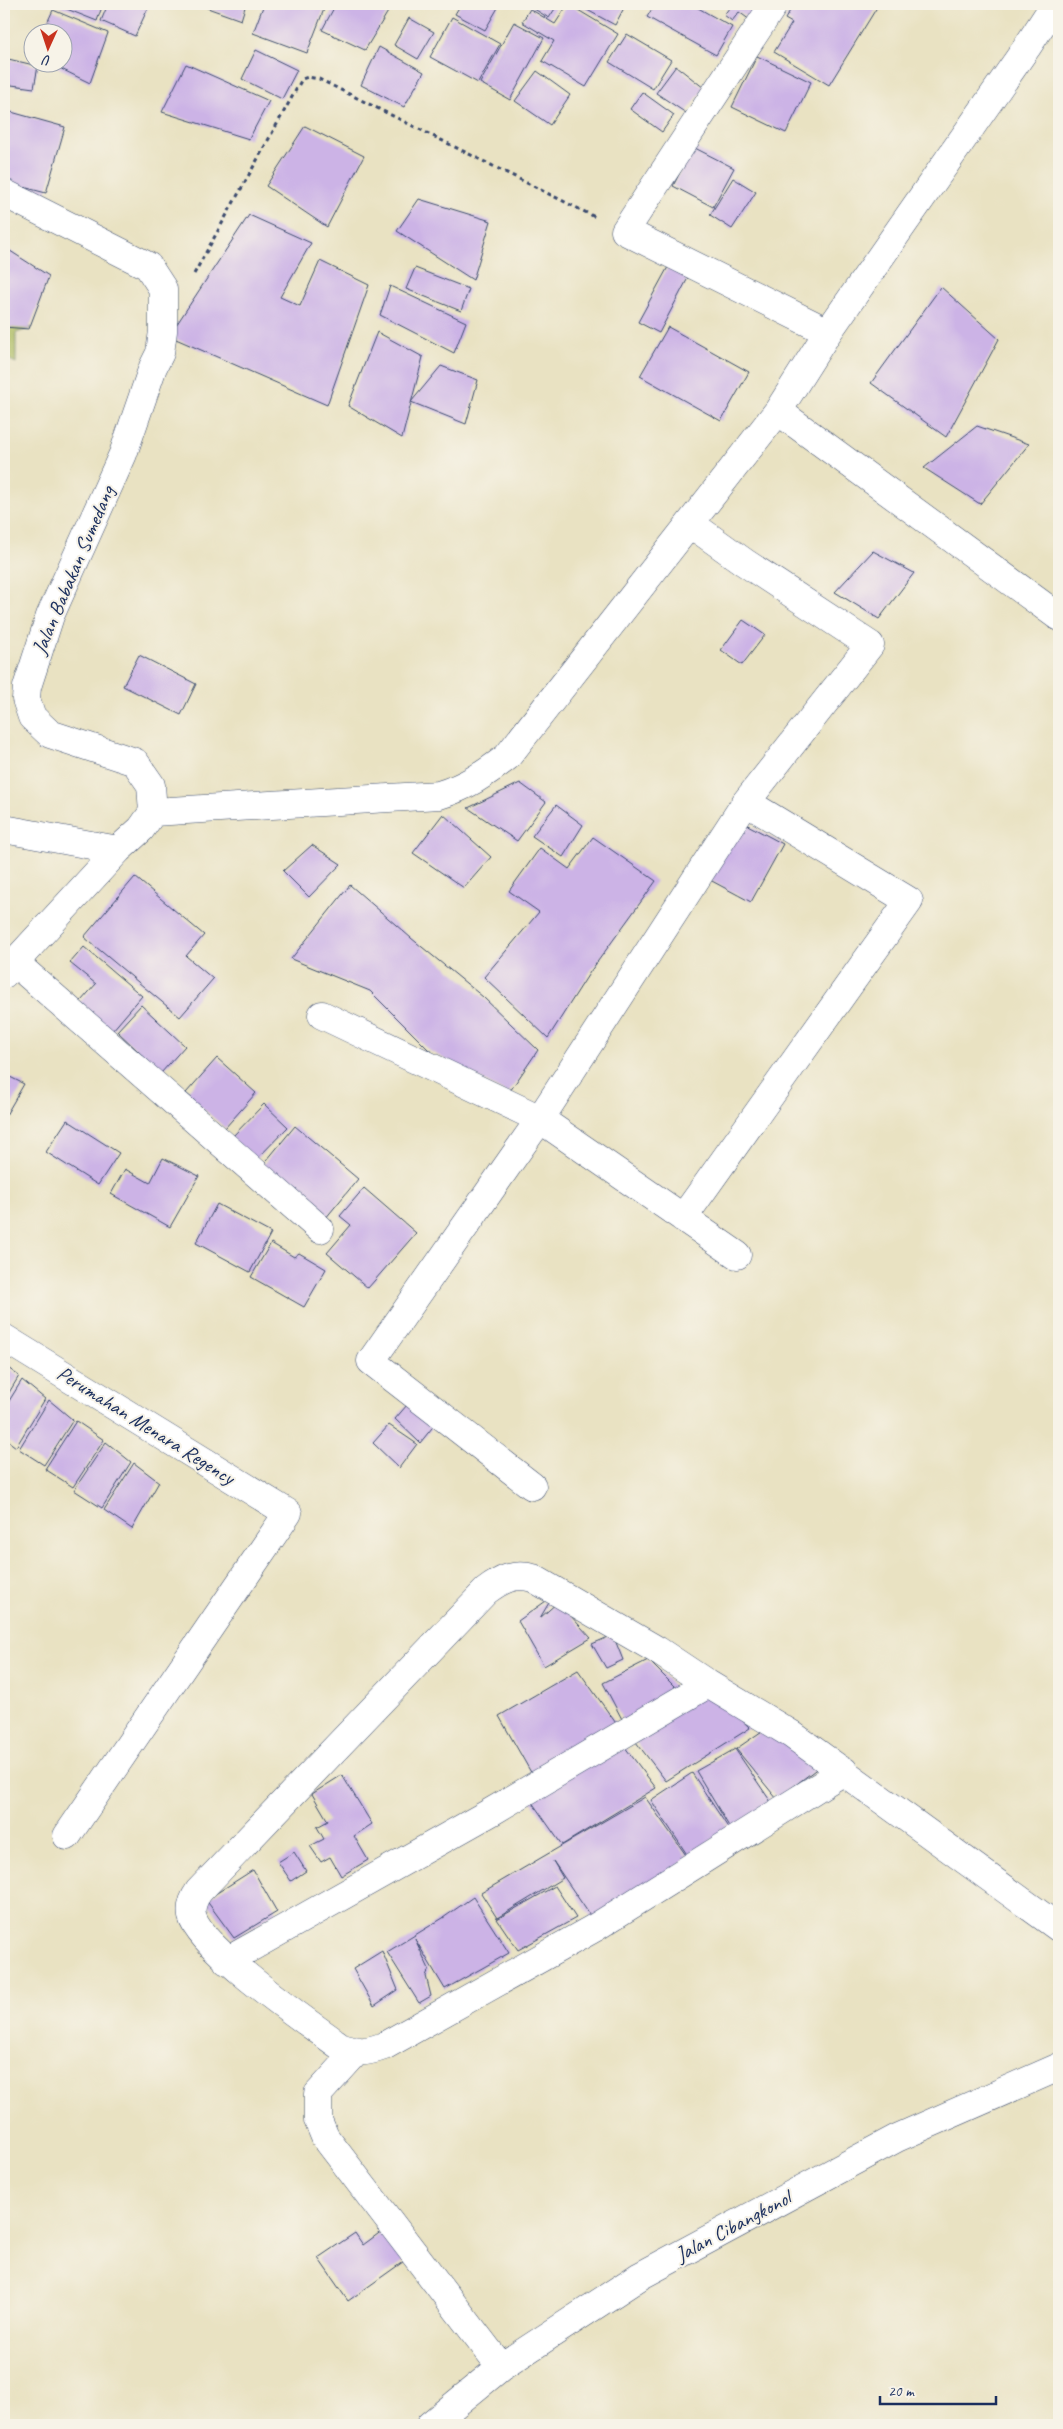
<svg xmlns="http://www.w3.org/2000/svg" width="1063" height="2429" font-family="Caveat,sans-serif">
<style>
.green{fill:#acbb5e;stroke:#64755e}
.building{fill:#ccb3e6}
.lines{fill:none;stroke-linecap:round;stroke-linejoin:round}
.minor-casing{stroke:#3a4a6d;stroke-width:29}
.path{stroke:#3a4a6d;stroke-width:3;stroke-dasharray:4 4;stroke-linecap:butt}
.minor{stroke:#fff;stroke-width:28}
.labels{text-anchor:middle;stroke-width:4;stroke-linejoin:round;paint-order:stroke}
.street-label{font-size:21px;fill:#1b2f5e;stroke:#f7f3e8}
</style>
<rect width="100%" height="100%" fill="#f7f3e8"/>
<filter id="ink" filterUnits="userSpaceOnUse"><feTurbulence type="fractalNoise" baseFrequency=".02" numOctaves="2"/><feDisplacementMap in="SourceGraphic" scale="10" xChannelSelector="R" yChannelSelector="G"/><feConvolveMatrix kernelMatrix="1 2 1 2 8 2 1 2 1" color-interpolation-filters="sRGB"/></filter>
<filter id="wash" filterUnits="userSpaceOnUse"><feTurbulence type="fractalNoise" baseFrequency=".0096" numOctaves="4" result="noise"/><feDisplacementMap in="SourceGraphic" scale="20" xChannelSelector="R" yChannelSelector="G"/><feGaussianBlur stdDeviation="1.12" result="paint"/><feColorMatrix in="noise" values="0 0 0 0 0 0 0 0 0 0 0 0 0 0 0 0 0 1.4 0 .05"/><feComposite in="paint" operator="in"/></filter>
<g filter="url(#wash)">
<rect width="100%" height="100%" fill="#e9e2c2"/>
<!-- green -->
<path class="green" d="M4,315l28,13 -16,5v30l-12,-6z"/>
<g id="blocks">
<!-- building -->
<path class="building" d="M54,4h49l-6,17z
M108,4h42l-15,32 -34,-15z
M203,4h43l-5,16 -39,-14z
M264,4h62l-19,49 -54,-20z
M336,4h55l1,1 -27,45 -43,-20z
M461,4h35l3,2 -14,24 -30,-16z
M526,4h32l-9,14z
M568,4l50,30 -32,53 -44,-26 12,-20 -32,-19 8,-13 25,15z
M576,4h50l-11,21z
M655,4h36l41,23 -16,28 -69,-38z
M732,4h30l-12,16 -11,-8 -7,9 -8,-6z
M794,4h18l4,2 1,-2h62l-50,81 -55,-33 18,-29 -7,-4z
M53,10l55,23 -18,50 -43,-21h15v-30h-19z
M452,17l48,27 -22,39 -48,-26z
M409,18l25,14 -16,27 -24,-14z
M514,22l30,16 -34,62 -30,-17z
M627,34l44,26 -18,29 -44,-27z
M379,47l45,25 -20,35 -43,-22z
M256,50l41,20 -15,29 -40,-20z
M757,56l54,26 -25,51 -54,-26z
M4,58l34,8 -4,22 -30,-4z
M186,64l83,37 -20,38 -87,-27z
M676,66l28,22 -18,25 -30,-20z
M537,71l33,24 -20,30 -35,-24z
M642,92l32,23 -12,17 -32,-23z
M4,110l61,17 -19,66 -42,-11z
M305,126l59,30 -37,71 -61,-41z
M693,147l41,21 -21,39 -40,-21z
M733,178l23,14 -24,37 -22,-14z
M419,199l72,22 -18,59 -76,-49z
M249,215l62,28 -31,54 20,9 20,-45 49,24 -42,120 -158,-69z
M4,247l45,29 -20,53 -25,-2z
M668,267l20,11 -29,55 -21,-11z
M415,268l54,21 -8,22 -55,-22z
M390,286l76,36 -12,31 -74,-38z
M941,287l58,52 -53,98 -75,-54z
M668,327l81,45 -28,49 -81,-45z
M377,332l46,25 -21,81 -54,-32z
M441,366l37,14 -12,44 -55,-22z
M977,426l52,18 -49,60 -56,-36z
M873,551l41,22 -35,46 -44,-27z
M743,620l22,15 -23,30 -21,-15z
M139,655l57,29 -15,31 -58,-29z
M520,783l26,19 -29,39 -49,-33z
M556,805l27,20 -20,32 -31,-21z
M443,814l48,43 -27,31 -51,-35z
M742,822l41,22 -32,58 -41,-22z
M593,837l63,44 -66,91 -42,66 -64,-61 55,-65 -30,-21 31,-43 29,21z
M312,845l29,19 -32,33 -26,-26z
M135,877l69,58 -18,21 27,23 -33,38 -96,-80z
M350,885l61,53 72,59 55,53 -30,44 -78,-43 -60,-60 -79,-32z
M84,947l58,49 -36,42 -33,-28 23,-26 -26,-21z
M141,1005l44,41 -24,27 -44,-42z
M217,1058l39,35 -31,35 -39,-35z
M4,1074l20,10 -18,31 -2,-1z
M264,1104l24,23 -33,34 -24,-23z
M67,1120l52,33 -21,32 -52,-33z
M295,1126l63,53 -33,40 -63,-53z
M163,1158l36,18 -29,51 -59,-33 14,-25 25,14z
M364,1188l52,45 -48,55 -41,-35 24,-28 -11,-9z
M217,1204l54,29 -21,39 -54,-29z
M271,1243l23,14 5,-4 27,16 -22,38 -53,-30z
M4,1365l15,11 -15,25z
M22,1380l23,19 -29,48 -12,-9v-29z
M413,1398l27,20 -20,25 -25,-24z
M49,1400l24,20 -29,45 -25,-16z
M76,1421l28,19 -31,47 -28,-18z
M389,1425l28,19 -18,24 -26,-25z
M106,1442l25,20 -29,46 -28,-18z
M134,1463l25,19 -27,47 -28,-19z
M553,1596l-13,22 18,-16 33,36 -47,28 -26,-45z
M613,1635l10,25 -17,8 -14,-24z
M648,1660l28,28 -52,35 -21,-40z
M578,1670l40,56 -85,50 -34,-60z
M707,1687l43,41 -84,53 -37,-48z
M768,1727l51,40 -42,32 -41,-50z
M621,1742l35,46 -94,57 -33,-47z
M735,1749l36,53 -41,26 -34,-57z
M692,1773l37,56 -41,27 -37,-56z
M342,1775l30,49 -18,12 14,24 -27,16 -11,-19 -9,5 -11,-16 14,-7 -7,-12 11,-6 -16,-27z
M645,1797l43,61 -92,66 -43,-63 10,17 -66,40 -16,-25z
M294,1852l12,19 -15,10 -13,-19z
M253,1870l24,42 -43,26 -28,-38z
M555,1886l21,32 -58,32 -21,-31z
M473,1897l36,56 -64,36 -30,-50 14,30 -3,7 5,20 -12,7 -32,-51 56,-34z
M382,1951l16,39 -24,16 -21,-37z
M386,2228l21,31 -59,42 -30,-43 37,-25 8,12z"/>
</g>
</g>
<g filter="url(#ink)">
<use href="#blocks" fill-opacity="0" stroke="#3a4a6d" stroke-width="1"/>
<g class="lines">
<defs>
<path id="minor" d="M774,4l-149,227 203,101
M4,193l144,73 15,23v42l-3,22 -7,14 -30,87 -73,162 -23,71 -1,12 6,18 18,17 85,28 16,23 2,27 -12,17 -23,21 -114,124
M778,411l281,206
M153,812l286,-17c27,-8 46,-21 68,-38l271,-346 50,-79 199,-285 28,-43
M4,829l114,21
M14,962l306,267
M322,1015l218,104 197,136
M683,1218l226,-317 -163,-99
M4,1338l284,175 -221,323
M532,1486l-161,-125 169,-242 206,-317 124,-157 -126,-83 -53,-38
M844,1771l-248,156 -212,119c-19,7 -25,7 -44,0 -31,-23 -140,-97 -148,-130 -2,-10 2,-18 7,-25l287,-300c16,-12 28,-18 47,-13l124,72 51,34 83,50 268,194
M227,1961l264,-149 217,-128
M356,2052l-38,42v26l7,17 176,230
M430,2425l71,-58 139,-91 257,-138 162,-71"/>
</defs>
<!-- minor casing -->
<use href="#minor" class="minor-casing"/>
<!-- path -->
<path class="path" d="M194,274l108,-195 6,-2 11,2 276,138"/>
<!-- minor -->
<use href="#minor" class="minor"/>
</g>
</g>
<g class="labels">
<!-- street labels -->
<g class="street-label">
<text transform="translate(73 570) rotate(-67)" y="7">Jalan Babakan Sumedang</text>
<text transform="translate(146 1425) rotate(32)" y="7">Perumahan Menara Regency</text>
<text transform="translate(733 2226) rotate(-28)" y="7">Jalan Cibangkonol</text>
</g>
</g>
<!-- margin -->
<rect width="1063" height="2429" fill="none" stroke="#f7f3e8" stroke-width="20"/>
<!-- north arrow -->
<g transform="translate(48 48) rotate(183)"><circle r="24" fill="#f7f3e8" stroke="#9fa5b1"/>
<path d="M0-4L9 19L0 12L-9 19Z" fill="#c8321e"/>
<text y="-8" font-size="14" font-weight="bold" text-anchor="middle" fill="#1b2f5e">U</text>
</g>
<!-- scale -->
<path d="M880 2396v8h116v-8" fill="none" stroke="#1b2f5e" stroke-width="2.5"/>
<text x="888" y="2396" font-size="15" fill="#1b2f5e" stroke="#f7f3e8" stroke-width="4" paint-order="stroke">20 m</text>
</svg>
